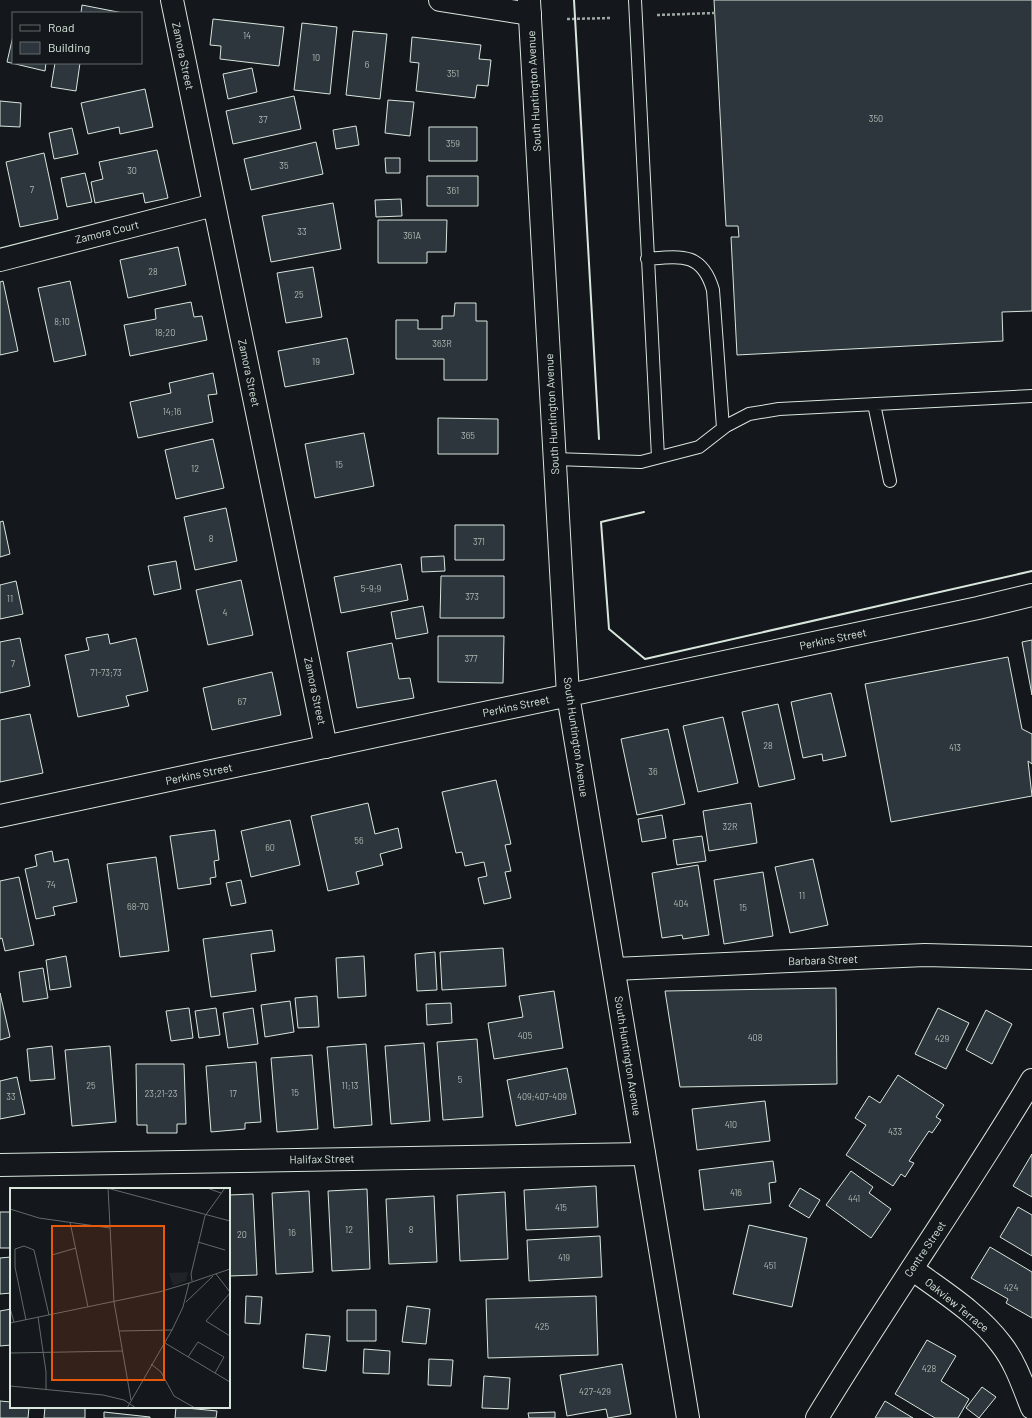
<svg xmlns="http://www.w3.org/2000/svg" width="1032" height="1418" font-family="Barlow,sans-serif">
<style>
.building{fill:#2c363c;stroke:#d8e6dc}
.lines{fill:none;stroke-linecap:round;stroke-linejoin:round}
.service-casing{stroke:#d8e6dc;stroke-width:14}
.minor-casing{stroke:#d8e6dc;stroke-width:24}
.secondary-casing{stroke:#d8e6dc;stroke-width:24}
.path{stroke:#9da8a2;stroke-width:2.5;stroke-dasharray:3 2;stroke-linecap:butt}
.service{stroke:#14181c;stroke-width:12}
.minor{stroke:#14181c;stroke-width:22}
.secondary{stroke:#14181c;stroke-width:22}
.wall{stroke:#d8e6dc;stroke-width:2}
.labels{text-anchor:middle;stroke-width:3;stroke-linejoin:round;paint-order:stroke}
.number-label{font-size:9px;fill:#adbab4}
.street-label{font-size:11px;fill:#d8e6dc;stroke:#14181c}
.inset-road{fill:none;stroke:#626a69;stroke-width:1}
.view{fill:#e8590c;fill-opacity:0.15;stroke:#e8590c;stroke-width:2}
.inset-edge{fill:none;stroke:#d8e6dc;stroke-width:2}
</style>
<rect width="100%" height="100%" fill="#14181c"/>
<!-- building -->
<path class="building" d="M714,0h318v311l-30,1 1,29 -266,14 -6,-118h8l-1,-11h-12z
M82,5l41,8h-42z
M213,19l71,8 -5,39 -59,-7 1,-13 -11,-1z
M302,23l35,4 -7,67 -36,-4z
M353,31l34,3 -7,65 -34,-4z
M13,36v27h33l-1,8 -38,-9z
M412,37l69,8 -2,14 12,1 -3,26 -11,-1 -2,13 -59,-7 3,-28 -9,-1z
M55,63h25l-4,28 -25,-4z
M252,68l5,24 -29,7 -5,-25z
M145,89l8,38 -33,7 -1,-7 -31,7 -7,-31z
M294,96l7,33 -68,15 -7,-33z
M388,100l26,2 -4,34 -25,-3z
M0,101l21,2 -1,24 -20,-1z
M356,126l3,19 -23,4 -3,-19z
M429,127h48v34h-48z
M72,128l6,26 -24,5 -5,-26z
M316,142l7,32 -72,16 -7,-31z
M157,150l11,48 -23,5 -2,-10 -48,10 -4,-21 12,-3 -4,-17z
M44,153l14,66 -38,8 -14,-65z
M385,158h15v15h-14z
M85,173l7,29 -25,5 -6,-29z
M427,176h51v30h-51z
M401,199l1,17 -26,1 -1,-17z
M333,203l8,46 -70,13 -9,-46z
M378,220h69l-1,32h-19v11h-49z
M178,247l8,38 -58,13 -8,-38z
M313,267l9,50 -36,6 -9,-50z
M3,281l15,70 -18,4v-73z
M70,281l16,74 -32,7 -16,-74z
M191,302l3,15 8,-1 5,24 -77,16 -6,-31 32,-6 -1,-10z
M455,303h21v18h11v59h-43v-21h-48v-39h22v9h24v-13h12z
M347,338l7,36 -69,13 -7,-36z
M213,373l4,21 -9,1 5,27 -75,16 -8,-36 41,-9 -2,-10z
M438,418l60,1v35h-60z
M364,433l10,53 -59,12 -10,-54z
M213,439l11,49 -48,11 -11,-49z
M226,508l11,53 -42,9 -11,-53z
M3,521l7,33 -10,3v-35z
M455,525h49v35h-49z
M444,556l1,15 -23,1 -1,-15z
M176,561l5,28 -27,6 -6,-29z
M401,564l7,36 -67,13 -7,-36z
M441,576h63v42h-64z
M241,580l12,55 -45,10 -12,-55z
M16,581l7,33 -23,5v-34z
M423,606l5,27 -32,6 -5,-27z
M108,634l2,10 26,-6 12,53 -22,5 3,10 -51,11 -13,-62 24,-5 -3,-12z
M438,636h66l-1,47 -65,-1z
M20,638l10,48 -30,7v-51z
M1032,640v55l-10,-53z
M392,643l7,36 11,-1 4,20 -57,10 -10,-56z
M1008,657l14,72 10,5v30l-4,-3 4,35 -141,26 -26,-138z
M272,672l9,43 -69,15 -9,-42z
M831,693l15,63 -23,5 -1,-7 -19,4 -12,-56z
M778,704l17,75 -36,8 -17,-75z
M30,714l13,59 -43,9v-62z
M723,717l15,66 -40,9 -15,-66z
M668,729l17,75 -48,11 -16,-76z
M496,780l15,64 -6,1 6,26 -6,1 6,26 -27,6 -6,-26 9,-2 -3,-14 -19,4 -3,-14 -6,1 -14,-61z
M368,803l7,31 23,-6 4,20 -22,6 3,11 -27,7 3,12 -31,7 -17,-75z
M751,803l6,40 -48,8 -6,-40z
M662,815l4,23 -24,4 -4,-23z
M290,820l10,45 -49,12 -10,-46z
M215,830l4,30 -5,1 2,16 -6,1 1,6 -33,5 -8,-53z
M702,836l4,25 -29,4 -4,-25z
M52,851l2,11 14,-3 9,43 -24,5 2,8 -19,4 -11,-50 12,-3 -2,-11z
M156,857l13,94 -49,6 -13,-93z
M813,859l15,66 -38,8 -15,-66z
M698,865l11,70 -26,4 -1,-4 -20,3 -10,-65z
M763,872l10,64 -49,8 -10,-64z
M19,877l15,68 -29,6 -3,-13 -2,1v-58z
M241,880l5,23 -15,3 -5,-23z
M272,930l3,21 -24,3 5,37 -45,6 -8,-58z
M503,948l3,38 -64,4 -2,-38z
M435,952l2,38 -20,1 -2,-37z
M66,956l5,31 -21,3 -4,-30z
M364,956l2,40 -28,2 -2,-40z
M43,968l5,30 -25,4 -4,-30z
M836,988l1,96 -157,3 -15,-96z
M554,991l9,57 -69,11 -6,-36 35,-6 -4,-21z
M0,993l10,44 -10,3z
M317,996l2,31 -21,1 -3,-30z
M290,1001l4,31 -29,5 -4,-32z
M451,1003l1,20 -25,2 -1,-21z
M189,1008l4,30 -22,3 -5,-30z
M216,1008l4,27 -21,3 -4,-27z
M253,1008l5,36 -30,4 -5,-35z
M938,1008l31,15 -23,46 -31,-15z
M986,1010l26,14 -20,40 -26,-14z
M477,1039l6,78 -40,3 -6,-78z
M424,1043l6,78 -39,3 -6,-78z
M366,1044l6,81 -38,3 -7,-81z
M52,1046l3,33 -25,2 -3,-32z
M110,1046l6,76 -44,4 -7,-76z
M312,1055l6,74 -41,3 -6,-74z
M256,1062l5,60 -16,1v6l-34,3 -5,-66z
M136,1064h48l2,60h-9v9h-30v-8h-10z
M567,1068l9,46 -60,12 -9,-46z
M898,1075l46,30 -8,12 5,3 -9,13 -3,-2 -20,30 5,2 -9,14 -4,-3 -8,12 -47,-31 20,-30 -11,-7 14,-22 11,7z
M17,1077l8,37 -25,5v-38z
M765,1101l5,40 -73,9 -5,-41z
M1032,1154v43l-19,-11z
M773,1161l3,21 -7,1 2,20 -67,7 -5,-40z
M851,1171l22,16 -4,6 22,16 -20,29 -45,-33z
M596,1186l2,41 -72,3 -2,-40z
M800,1188l20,12 -11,18 -20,-12z
M367,1189l3,80 -38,2 -4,-80z
M309,1191l4,81 -37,2 -4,-81z
M505,1192l3,67 -48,2 -3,-66z
M253,1194l4,81 -28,1v-81z
M434,1196l3,66 -48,2 -3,-65z
M1018,1207l14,8v41l-32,-19z
M0,1212h11v36h-11z
M749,1225l58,13 -15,69 -59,-13z
M600,1236l2,41 -73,4 -2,-41z
M990,1247l42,25v46l-26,-15 2,-4 -37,-21z
M11,1257v36l-11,1v-36z
M246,1296l16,1 -2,27 -15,-1z
M596,1296l2,59 -110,3 -2,-59z
M407,1306l23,3 -4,35 -24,-2z
M11,1309v36l-11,1v-35z
M347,1310h29v31h-29z
M306,1334l24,2 -4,35 -23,-3z
M927,1340l29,16 -15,25 28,18 -11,19h-23l-40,-24z
M364,1349l26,2 -1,23 -26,-1z
M429,1359l24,1 -2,26 -23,-1z
M622,1364l9,50 -23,4 -2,-9 -39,7 -7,-41z
M484,1376l26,2 -2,31 -26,-1z
M982,1387l14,10 -17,21 -13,-10z
M0,1401l11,1v5h18l-1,11h-28z
M885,1401l28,17h-38z
M45,1407h40v11h-41z
M176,1407l41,4 -1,7h-41z
M104,1412l46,5v1h-46z
M555,1412v6h-26l-1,-5z"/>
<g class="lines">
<defs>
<path id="service" d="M635,0l23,457
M647,259c34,-3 55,-7 66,31l10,138
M874,404l16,77
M555,459l86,3 58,-15 27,-21 23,-12 30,-5 253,-13"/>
<path id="minor" d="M172,0l154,747
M440,0l90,14
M0,260l214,-55
M614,969l311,-14 107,3
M0,1165l644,-11
M912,1269c31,23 66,44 89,75 15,19 22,42 31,64"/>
<path id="secondary" d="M529,0l39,695 120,723
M0,816l978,-208 54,-13
M817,1418c69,-114 146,-223 215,-338"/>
</defs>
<!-- service casing -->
<use href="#service" class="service-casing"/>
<!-- minor casing -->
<use href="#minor" class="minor-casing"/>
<!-- secondary casing -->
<use href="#secondary" class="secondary-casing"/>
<!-- path -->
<path class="path" d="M657,15l58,-2
M567,19l45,-1"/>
<!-- service -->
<use href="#service" class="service"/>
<!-- minor -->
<use href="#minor" class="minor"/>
<!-- secondary -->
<use href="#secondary" class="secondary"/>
<!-- wall -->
<path class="wall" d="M574,0l25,439
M644,512l-43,10 8,107 36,30 387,-88"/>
</g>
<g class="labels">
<!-- number labels -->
<g class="number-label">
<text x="247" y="39">14</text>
<text x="316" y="61">10</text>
<text x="367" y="68">6</text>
<text x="453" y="77">351</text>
<text x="876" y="122">350</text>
<text x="263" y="123">37</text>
<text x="453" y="147">359</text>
<text x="284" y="169">35</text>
<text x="132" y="174">30</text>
<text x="32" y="193">7</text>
<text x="453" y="194">361</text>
<text x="302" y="235">33</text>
<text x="412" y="239">361A</text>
<text x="153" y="275">28</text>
<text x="299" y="298">25</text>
<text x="62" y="325">8;10</text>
<text x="165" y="336">18;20</text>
<text x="442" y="347">363R</text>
<text x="316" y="365">19</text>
<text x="172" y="415">14;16</text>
<text x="468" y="439">365</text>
<text x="339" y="468">15</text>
<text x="195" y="472">12</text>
<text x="211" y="542">8</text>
<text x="479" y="545">371</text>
<text x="371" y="592">5-9;9</text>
<text x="472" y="600">373</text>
<text x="10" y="602">11</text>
<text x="225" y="616">4</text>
<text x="471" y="662">377</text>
<text x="13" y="667">7</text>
<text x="106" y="676">71-73;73</text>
<text x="242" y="705">67</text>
<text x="768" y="749">28</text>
<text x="955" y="751">413</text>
<text x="653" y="775">36</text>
<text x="730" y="830">32R</text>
<text x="359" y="844">56</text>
<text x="270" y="851">60</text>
<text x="51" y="888">74</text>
<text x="802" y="899">11</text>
<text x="681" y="907">404</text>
<text x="138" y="910">68-70</text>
<text x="743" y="911">15</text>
<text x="525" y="1039">405</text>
<text x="755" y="1041">408</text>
<text x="942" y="1042">429</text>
<text x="460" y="1083">5</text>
<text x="91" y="1089">25</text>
<text x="350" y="1089">11;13</text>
<text x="295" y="1096">15</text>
<text x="161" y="1097">23;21-23</text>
<text x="233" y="1097">17</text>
<text x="11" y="1100">33</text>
<text x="542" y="1100">409;407-409</text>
<text x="731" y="1128">410</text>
<text x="895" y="1135">433</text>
<text x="736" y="1196">416</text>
<text x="854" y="1202">441</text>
<text x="561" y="1211">415</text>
<text x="349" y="1233">12</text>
<text x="411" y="1233">8</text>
<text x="292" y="1236">16</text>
<text x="242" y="1238">20</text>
<text x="564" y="1261">419</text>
<text x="770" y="1269">451</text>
<text x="1011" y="1291">424</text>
<text x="542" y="1330">425</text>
<text x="929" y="1372">428</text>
<text x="595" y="1395">427-429</text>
</g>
<!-- street labels -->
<g class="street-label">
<text transform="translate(183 56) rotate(78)" y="4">Zamora Street</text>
<text transform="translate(534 91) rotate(-93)" y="4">South Huntington Avenue</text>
<text transform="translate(107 232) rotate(-14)" y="4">Zamora Court</text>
<text transform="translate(249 373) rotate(78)" y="4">Zamora Street</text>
<text transform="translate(552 414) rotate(-93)" y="4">South Huntington Avenue</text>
<text transform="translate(833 639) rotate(-12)" y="4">Perkins Street</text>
<text transform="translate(315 691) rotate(78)" y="4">Zamora Street</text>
<text transform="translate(516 706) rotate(-12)" y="4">Perkins Street</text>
<text transform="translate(576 737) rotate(82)" y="4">South Huntington Avenue</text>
<text transform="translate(199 774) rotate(-12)" y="4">Perkins Street</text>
<text transform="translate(823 960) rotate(-2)" y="4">Barbara Street</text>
<text transform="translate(628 1056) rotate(81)" y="4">South Huntington Avenue</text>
<text transform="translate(322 1159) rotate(-1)" y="4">Halifax Street</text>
<text transform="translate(925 1249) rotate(-56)" y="4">Centre Street</text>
<text transform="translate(957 1305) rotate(39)" y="4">Oakview Terrace</text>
</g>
</g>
<!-- overview -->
<g transform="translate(10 1188)">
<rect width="220" height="220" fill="#14181c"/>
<path d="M178,84l-2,9 -13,5 -4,-13z" fill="#202428"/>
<path class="inset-road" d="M97,0l123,33M98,0l6,114 17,98M197,0l14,5M0,21l29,9 71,10M60,34l18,85M188,54l27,8M5,61l9,-3 10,4 15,65M5,61v18l11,53M42,67l24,-7M206,86l14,18M182,93l-1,-7 14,-58 20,-28M220,105l-24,28 24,15M176,114l27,-26M0,120l4,14M28,129l8,55v17M0,135l149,-31 30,-9M109,143l53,-1M155,155l65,39M0,165l112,-2M178,169l10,-15 26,15 -9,16M141,176l10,8 13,24 21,12M0,198l93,9 21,5 12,8M117,220l45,-78 11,-23 6,-24 41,-14"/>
<path class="view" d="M42,38h112v154h-112z"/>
<rect width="220" height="220" class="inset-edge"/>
</g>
<!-- legend -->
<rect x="12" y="12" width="130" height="52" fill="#14181c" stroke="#626a69"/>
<rect x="20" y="25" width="20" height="6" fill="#14181c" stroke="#626a69"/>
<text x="48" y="32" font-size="12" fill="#d8e6dc">Road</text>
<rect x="20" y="42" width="20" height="12" fill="#2c363c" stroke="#626a69"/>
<text x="48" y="52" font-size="12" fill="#d8e6dc">Building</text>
</svg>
